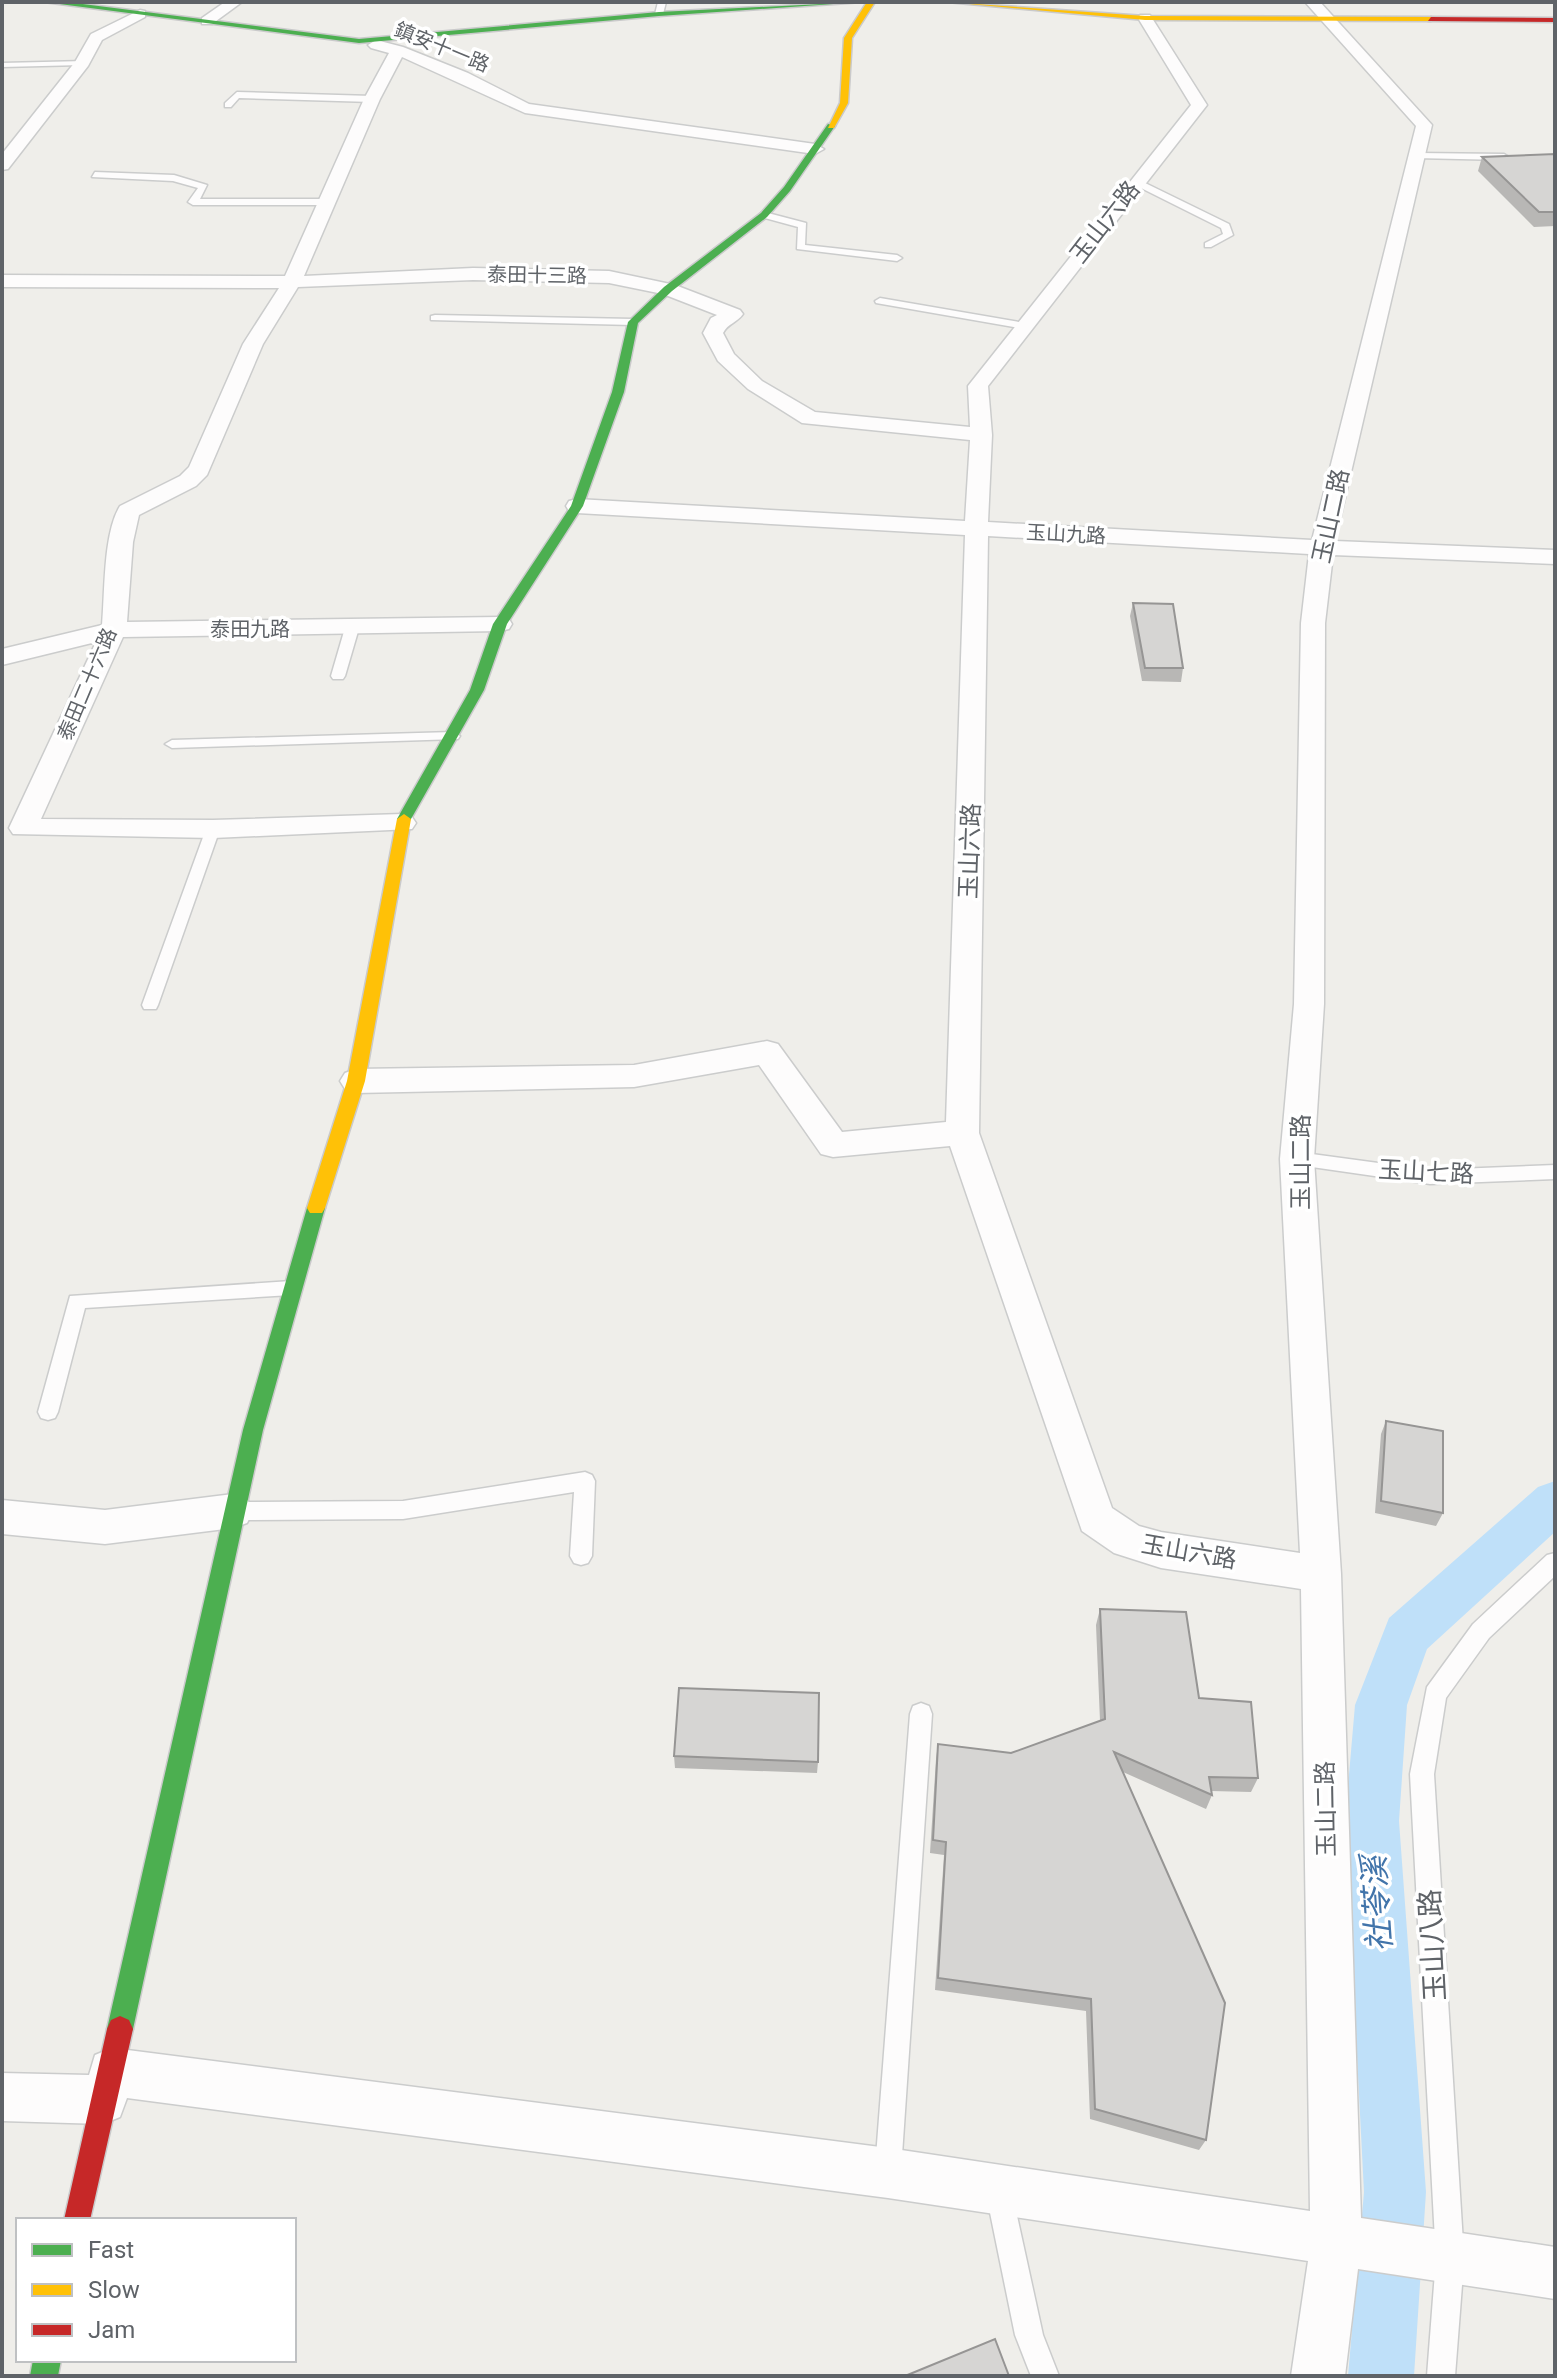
<svg xmlns="http://www.w3.org/2000/svg" width="1557" height="2378" font-family="Roboto,'Noto Sans TC',sans-serif">
<style>
.lines{fill:none;stroke-linecap:round;stroke-linejoin:round}
.canal{fill:#bfe0f9;fill-rule:evenodd}
.lane-casing{stroke:#cbcccc;stroke-width:3}
.street-casing{stroke:#cbcccc;stroke-width:3}
.fast-casing{stroke:#cacacb;stroke-width:3}
.slow-casing{stroke:#cacacb;stroke-width:3}
.jam-casing{stroke:#cacacb;stroke-width:3}
.lane{fill:#fdfcfc;fill-rule:evenodd}
.street{fill:#fdfcfc;fill-rule:evenodd}
.fast{fill:#4caf50;fill-rule:evenodd}
.slow{fill:#ffc107;fill-rule:evenodd}
.jam{fill:#c62828;fill-rule:evenodd}
.wall{fill:#b8b7b5}
.building{fill:#d6d5d3;stroke:#969594;stroke-width:2}
.labels{text-anchor:middle;stroke-width:7;stroke-linejoin:round;paint-order:stroke}
.far-street-label{font-size:20px;fill:#5f6368;stroke:#fff}
.street-label{font-size:24px;fill:#5f6368;stroke:#fff}
.near-street-label{font-size:28px;fill:#5f6368;stroke:#fff}
.near-water-label{font-size:32px;font-style:italic;fill:#4174aa;stroke:#fff}
</style>
<rect width="100%" height="100%" fill="#efeeea"/>
<g class="lines">
<!-- canal -->
<path class="canal" d="M1555,1481v51l-128,117 -20,56 -8,116 27,371 -12,184h-66l16,-184 -19,-371 10,-116 34,-87 149,-131z"/>
<defs>
<path id="lane" d="M658,2h8l-3,12 -4,2 -4,-2z
M85,61l-3,4 -80,2v-4z
M237,92l135,4 4,3 -4,3 -133,-4 -8,9h-6v-4z
M1418,153l86,1 5,3 -5,3 -89,-2z
M95,172l79,3 33,10 -7,14h128l5,3 -5,3h-135l-5,-3 10,-14 -25,-7 -81,-4z
M1133,180h6l90,44 4,11 -22,12h-6v-4l18,-9 -2,-6 -88,-44z
M764,212l42,11 -1,22 92,10 5,3 -5,3 -100,-12 1,-22 -37,-10v-4z
M880,298l145,25 5,3 -5,3 -149,-26 -1,-2z
M435,315l198,4 5,3 -5,3 -202,-5v-4z
M352,624l7,4 -14,48 -2,3h-10l-2,-3 14,-48z
M453,732l7,4 -2,3 -286,9 -7,-4 7,-4z
M213,824l7,5 -62,176 -2,4h-12l-2,-4 64,-176z
M1297,1152l133,18 125,-5v14l-125,5 -139,-20 -3,-5 3,-5z
M291,1281l7,2 2,5 -2,5 -7,2 -206,13 -27,104 -3,6 -7,2 -7,-2 -3,-6 32,-116z
M585,1472l7,3 3,6 -3,75 -4,7 -7,2 -7,-2 -4,-7 4,-64 -171,27 -165,1 -7,-3 -3,-6 3,-6 7,-3 165,-1z
M1555,1553v23l-66,62 -43,60 -12,76 30,485 -9,117h-28l9,-117 -26,-485 17,-87 46,-63 74,-69z
M921,1703l8,3 3,8 -31,456 -4,9 -9,4 -9,-4 -4,-9 35,-456 3,-8z
M999,2180l9,4 4,9 31,142 16,41h-28l-16,-41 -29,-142 4,-9z"/>
<path id="street" d="M225,2h17l-30,22h-10v-6z
M1305,2h15l112,123 -97,416 220,9v14l-222,-9 -8,68 -1,381 -10,155 27,415 20,644 194,29v52l-197,-30 -13,107h-54l17,-115 -420,-63 -761,-100 -7,19 -17,7 -101,-3v-48l87,2 6,-20 17,-7 776,100 422,63 -9,-622 -140,-21 -47,-15 -32,-22 -132,-385 -117,11 -12,-3 -62,-89 -125,22 -278,6 -11,-4 -5,-8 5,-8 11,-4 278,-4 133,-24 11,3 64,88 104,-10 19,-587 -388,-22 -8,-2 -3,-5 3,-5 8,-2 388,22 5,-81 -168,-17 -54,-34 -30,-28 -15,-28 8,-15 6,-3 -54,-21 -54,-11 -136,-3 -175,7 -35,57 -56,131 -11,11 -57,29 -6,27 -6,80 373,-5 9,2 3,5 -3,5 -9,2 -377,6 -82,182 172,1 189,-6 10,3 4,6 -4,6 -199,9 -200,-4 -4,-6 87,-186 -94,23v-16l100,-24c3,-32 1,-92 18,-119l60,-30 9,-9 54,-123 36,-56 -277,-1v-12l283,1 79,-177 25,-46 -18,-5 -3,-3 8,-5 27,7 65,26 61,31 286,40 9,5 -9,5 -290,-41 -123,-56 -22,42 -76,177 169,-8 136,3 66,14 65,25 3,4c-6,9 -15,9 -20,19l11,21 28,27 53,31 155,15 -2,-41 223,-281 -53,-87 2,-3h10l57,90 -219,281 4,49 -4,87 324,18 104,-414zM988,536l321,18 -8,69 -7,381 -14,155 20,394 -139,-21 -22,-6 -27,-18 -133,-375z
M140,10l5,1v6l-43,23 -14,26 -80,103 -6,1v-16l73,-92 16,-28z
M233,1494l14,5 6,12 -6,12 -14,5 -128,16 -103,-10v-34l103,10z"/>
<path id="fast" d="M44,2h23l292,37 300,-27 203,-10 -203,14 -300,27z
M828,124l7,2 -45,65 -23,26 -95,74 -34,32 -14,69 -41,114 -76,118 -23,66 -73,129 -2,3h-10l-2,-3 73,-129 23,-66 78,-118 41,-114 16,-70 36,-35 97,-74 23,-26z
M316,1201l6,2 3,5 -62,222 -130,599 -4,9 -9,4 -9,-4 -4,-9 136,-599 64,-222 3,-5z
M33,2360h28l-3,16h-28z"/>
<path id="slow" d="M867,2h8l-23,36 -4,65 -14,25h-6l12,-25 4,-65z
M947,2l198,14 286,1 4,2 -4,2 -286,-1z
M404,814l7,5 -46,262 -40,127 -3,5h-12l-3,-5 40,-127 50,-262z"/>
<path id="jam" d="M1431,17l124,1v4l-127,-1z
M120,2016l9,4 4,9 -43,191h-26l43,-191 4,-9z"/>
</defs>
<!-- lane casing -->
<use href="#lane" class="lane-casing"/>
<!-- street casing -->
<use href="#street" class="street-casing"/>
<!-- fast casing -->
<use href="#fast" class="fast-casing"/>
<!-- slow casing -->
<use href="#slow" class="slow-casing"/>
<!-- jam casing -->
<use href="#jam" class="jam-casing"/>
<!-- lane -->
<use href="#lane" class="lane"/>
<!-- street -->
<use href="#street" class="street"/>
<!-- fast -->
<use href="#fast" class="fast"/>
<!-- slow -->
<use href="#slow" class="slow"/>
<!-- jam -->
<use href="#jam" class="jam"/>
</g>
<!-- wall -->
<path class="wall" d="M1555,154v72l-21,1 -56,-56 4,-14z
M1133,603l50,65 -2,14 -39,-1 -12,-65z
M1386,1421l57,92 -7,13 -61,-13 6,-79z
M1100,1609l99,89 59,80 -7,14 -40,-1 1,4 -6,14 -83,-37 83,368 -7,10 -109,-31 -4,-108 -151,-21 9,-135 -14,-2 6,-94 2,-15 73,9 89,-32 -4,-96z
M674,1756l144,6 -1,11 -142,-5z"/>
<!-- building -->
<path class="building" d="M1555,154v58h-16l-57,-55z
M1133,603l40,1 10,64h-38z
M1386,1421l57,10v82l-62,-12z
M1100,1609l86,3 13,86 52,4 7,76 -49,-1 3,18 -98,-43 111,251 -19,137 -111,-31 -4,-110 -153,-21 8,-136 -13,-2 5,-96 73,9 94,-34z
M679,1688l140,5 -1,69 -144,-6z
M995,2339l14,37h-104z"/>
<g class="labels">
<!-- far-street labels -->
<g class="far-street-label">
<text transform="translate(442 47) rotate(22)" y="7">鎮安十一路</text>
<text transform="translate(537 275) rotate(1)" y="7">泰田十三路</text>
<text transform="translate(1066 534) rotate(3)" y="7">玉山九路</text>
<text x="250" y="636">泰田九路</text>
<text transform="translate(87 684) rotate(-67)" y="7">泰田二十六路</text>
</g>
<!-- street labels -->
<g class="street-label">
<text transform="translate(1105 222) rotate(-52)" y="8">玉山六路</text>
<text transform="translate(1331 516) rotate(-78)" y="8">玉山二路</text>
<text transform="translate(970 851) rotate(-88)" y="8">玉山六路</text>
<text transform="translate(1301 1162) rotate(-90)" y="8">玉山二路</text>
<text transform="translate(1426 1172) rotate(3)" y="8">玉山七路</text>
<text transform="translate(1189 1552) rotate(10)" y="8">玉山六路</text>
<text transform="translate(1326 1809) rotate(-91)" y="8">玉山二路</text>
</g>
<!-- near-street labels -->
<g class="near-street-label">
<text transform="translate(1432 1945) rotate(-93)" y="10">玉山八路</text>
</g>
<!-- near-water labels -->
<g class="near-water-label">
<text transform="translate(1377 1904) rotate(-94)" y="11">社苓溪</text>
</g>
</g>
<!-- border -->
<rect width="1557" height="2378" fill="none" stroke="#5f6368" stroke-width="8"/>
<!-- legend -->
<rect x="16" y="2218" width="280" height="144" fill="#ffffff" stroke="#bfc1c3" stroke-width="2"/>
<rect x="32" y="2244" width="40" height="12" fill="#4caf50" stroke="#bfc1c3" stroke-width="2"/>
<text x="88" y="2258" font-size="24" fill="#5f6368">Fast</text>
<rect x="32" y="2284" width="40" height="12" fill="#ffc107" stroke="#bfc1c3" stroke-width="2"/>
<text x="88" y="2298" font-size="24" fill="#5f6368">Slow</text>
<rect x="32" y="2324" width="40" height="12" fill="#c62828" stroke="#bfc1c3" stroke-width="2"/>
<text x="88" y="2338" font-size="24" fill="#5f6368">Jam</text>
</svg>
